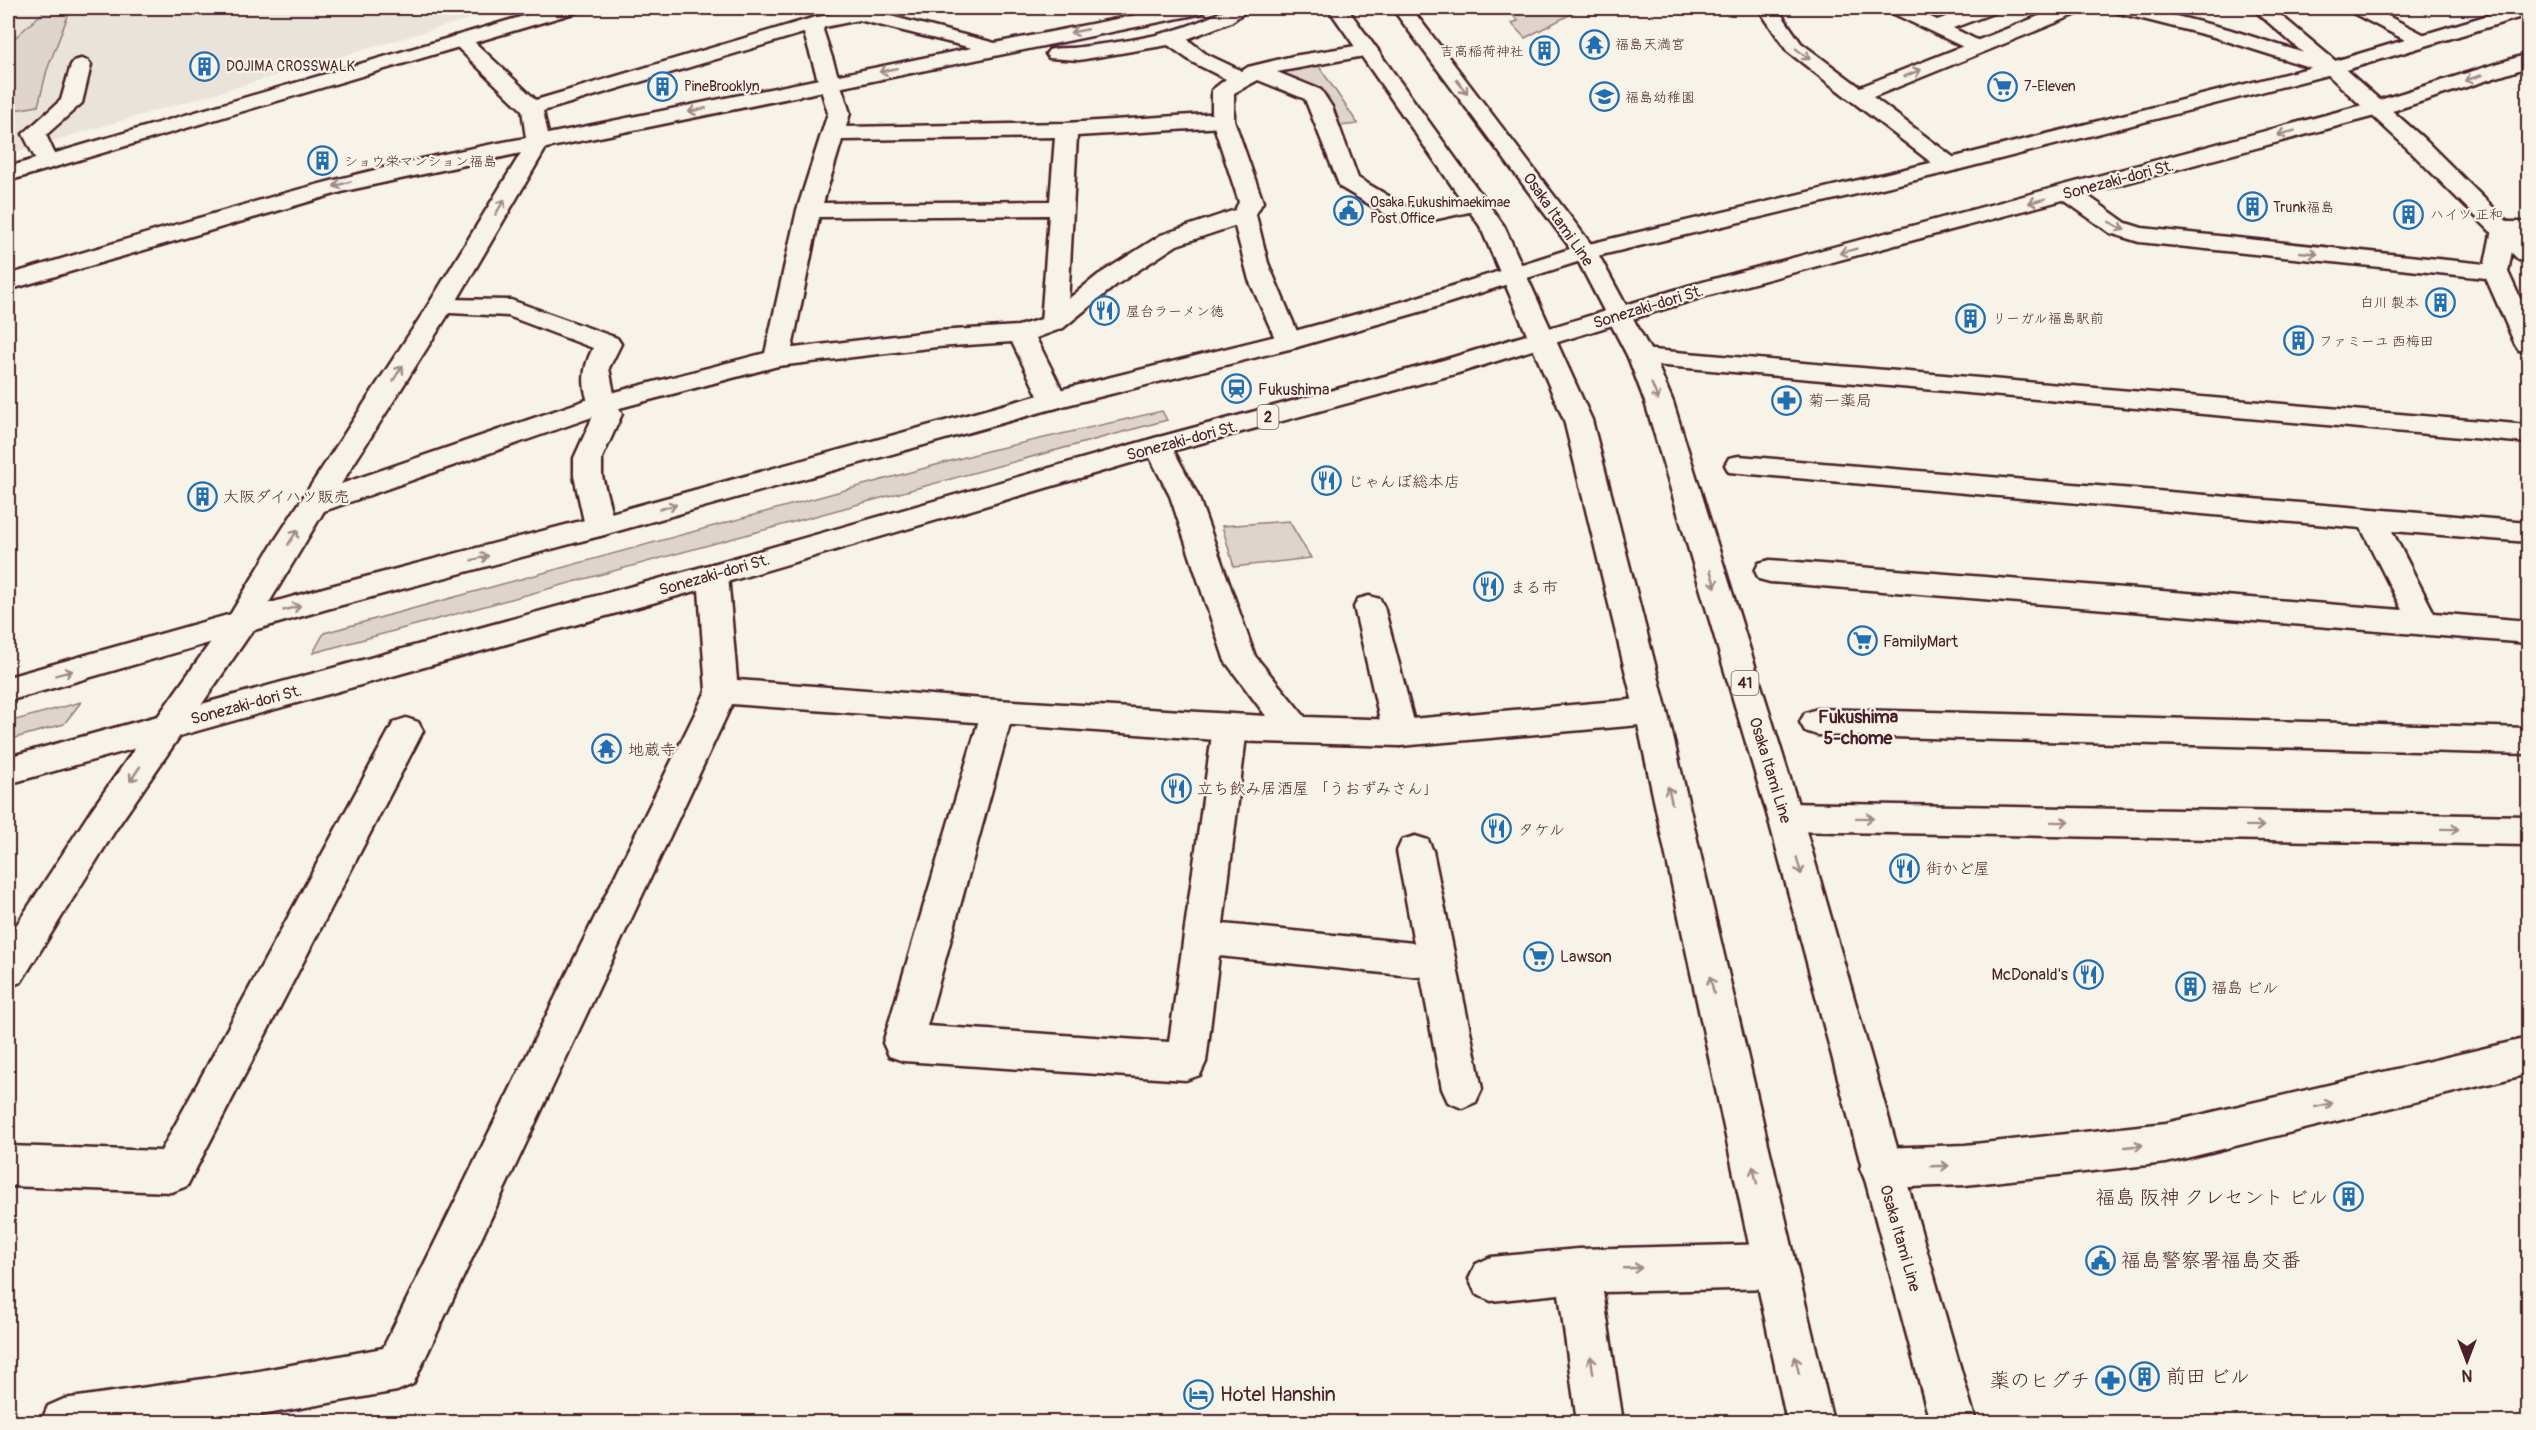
<svg xmlns="http://www.w3.org/2000/svg" width="2536" height="1430" font-family="Pangolin,'Klee One',sans-serif">
<style>
.built{fill:#eae3da}
.green{fill:#ded4cc;stroke:#947a7c;stroke-width:1.5}
.lines{fill:none;stroke-linecap:round;stroke-linejoin:round}
.service-casing{stroke:#4a1f2b;stroke-width:5}
.minor-casing{stroke:#4a1f2b;stroke-width:5}
.tertiary-casing{stroke:#4a1f2b;stroke-width:5}
.primary-casing{stroke:#4a1f2b;stroke-width:5}
.trunk-casing{stroke:#4a1f2b;stroke-width:5}
.service{fill:#f7f3e8;fill-rule:evenodd}
.minor{fill:#f7f3e8;fill-rule:evenodd}
.tertiary{fill:#f7f3e8;fill-rule:evenodd}
.primary{fill:#f7f3e8;fill-rule:evenodd}
.trunk{fill:#f7f3e8;fill-rule:evenodd}
.oneway{stroke:#a0898a}
.labels{text-anchor:middle;stroke-width:4.5;stroke-linejoin:round;paint-order:stroke}
.far-poi-label{font-size:14px;fill:#4a1f2b;stroke:#f7f3e8;text-anchor:start}
.shield{fill:#f7f3e8;stroke:#7e5f64;stroke-width:1.5}
.shield-label{font-size:15px;font-weight:bold;fill:#4a1f2b}
.street-label{font-size:16px;fill:#4a1f2b;stroke:#f7f3e8}
.poi-label{font-size:16px;fill:#4a1f2b;stroke:#f7f3e8;text-anchor:start}
.neighbourhood-label{font-size:18px;font-weight:bold;fill:#4a1f2b;stroke:#f7f3e8}
.near-poi-label{font-size:20px;fill:#4a1f2b;stroke:#f7f3e8;text-anchor:start}
</style>
<rect width="100%" height="100%" fill="#f7f3e8"/>
<filter id="ink" filterUnits="userSpaceOnUse"><feTurbulence type="fractalNoise" baseFrequency=".0167" numOctaves="2"/><feDisplacementMap in="SourceGraphic" scale="12" xChannelSelector="R" yChannelSelector="G"/><feConvolveMatrix kernelMatrix="1 2 1 2 8 2 1 2 1" color-interpolation-filters="sRGB"/></filter>
<g filter="url(#ink)">
<!-- built -->
<path class="built" d="M8,8h498l-498,146z"/>
<!-- green -->
<path class="green" d="M48,8h23l-24,62 -9,36 -30,5v-67z
M1506,8h65l6,3 -52,27 -14,-15 7,-2z
M1318,65l40,59 -18,2c-16,-32 -32,-42 -64,-55z
M1162,411l5,9 -854,233 11,-20 663,-182z
M1289,521l22,37 -77,9 -12,-41z
M81,702l-17,22 -56,16v-18z"/>
<g class="lines">
<defs>
<path id="service" d="M1887,8h24l26,12 35,-12h27l-3,4 -43,16 30,15 3,4 -3,4 -7,2 -86,-41z
M2112,8h32l84,21 111,35 3,4 -3,4h-14l-111,-35 -99,-25z
M816,17l7,2 3,4 -3,7 27,83 -4,14 220,-4 157,-10 8,2 3,5 -3,5 -8,2 -146,9 -10,187 -4,5 -9,3 -9,-3 -4,-5 8,-108 -230,2 -29,141 -4,6 -9,2 -9,-2 -4,-6 33,-148 31,-97 -25,-83 6,-11zM1055,137l-5,64 -227,2 19,-63z
M81,59l7,2 3,4 -9,38 -36,32 12,26 -3,5h-16l-16,-32 38,-34 10,-35 3,-4z
M1244,208l8,2 4,5 12,48 33,78 -4,6 -9,2 -9,-2 -30,-67 -17,-65 4,-5z
M2504,222h24v14l-32,-2 -4,-5 4,-5z
M440,299l71,1 106,38 4,6 -12,24 7,36 6,10 -20,44v18l13,50 -5,7 -10,3 -10,-3 -5,-7 -11,-50v-18l20,-44c-13,-23 -13,-43 -1,-66l-85,-32 -77,-4 -4,-5 4,-5z
M1739,456l789,66v20l-136,-11 42,82 94,8v22l-758,-61 -11,-3 -4,-8 4,-8 11,-3 632,50 -41,-82 -632,-56 -4,-7 4,-7z
M1369,596l11,3 4,8 33,126 -5,9 -12,4 -12,-4 -5,-9 -29,-126 4,-8z
M997,700l12,4 4,9 -86,313 242,16 44,-314 5,-9 12,-4 12,4 5,9 -24,196 191,19 -17,-92 5,-11 13,-4 13,4 5,11 49,238 -6,13 -14,6 -14,-6 -6,-13 -21,-112 -202,-21 -13,106 -6,13 -14,5 -283,-19 -14,-5 -6,-13 98,-330 4,-9z
M1817,709l711,19v26l-711,-19 -12,-4 -5,-9 5,-9z
M406,718l12,4 5,9 -236,455 -15,6 -164,-6v-40l153,5 233,-429z
M1775,1244l15,7 7,15 -7,15 -15,7 -172,4 20,130h-46l-18,-128 -68,7 -15,-7 -7,-15 7,-15 15,-7 87,-8z"/>
<path id="minor" d="M859,8l136,35 177,-35h37l-10,6 -653,134 -93,159 -112,177 251,-86 185,-48 160,-19 81,-5 27,-8 53,-43 63,-40 74,-25 4,-8 -27,-82v-30l14,-11 -34,-17 -24,-17 -89,15 -30,-2 -3,-4 3,-4c10,-3 21,-1 32,-3 40,-5 80,-10 117,-25 21,-8 29,-17 52,-14l-19,14 -44,17 19,15 36,17 6,-4 45,-11 75,-12 7,2 3,4 -3,4 -98,18 44,18 11,17 26,71 49,29h21l47,-10 8,2 4,5 -4,5 -55,12h-26l-8,-2 -54,-32 -35,-88 -47,-19 -24,13v27l29,82 -11,18 -75,25 -61,40 -53,43 -27,10 31,62 -4,6 -10,3 -10,-3 -31,-64 -75,5 -159,19 -166,44 -288,101 -72,120 -136,198 -95,153 -13,5v-49l84,-129 138,-194 44,-73 153,-235 94,-154 -176,38 -337,99v-15c171,-51 341,-106 518,-137l-4,-28 -68,-66 -3,-4 3,-4h14l68,64 273,-81zM859,20l113,28 -424,86 -5,-23 277,-83z
M1758,8h19l24,35 59,44 199,-79h26l-3,4 -209,85 84,63 3,5 -3,5h-16l-154,-119z
M2252,8h20l67,56 3,4 -3,4h-14z
M2348,8h24l55,28 3,4 -3,4h-14l-62,-32z
M2069,186l8,2 49,35 16,5 343,36 7,-35 4,-5h16l4,5 -8,43 20,44v36l-9,-2 -4,-6 -29,-66 -347,-36 -29,-9 -49,-35 -4,-5 4,-5z
M1641,349l887,76v18l-896,-80 -4,-6 4,-6z
M1158,437l10,3 30,56 57,160 50,61 95,3 251,-22 12,4 4,9 -4,9 -12,4 -251,22 -170,-5 -498,-37 -319,680 -16,7 -176,31h-180l7,-16 16,-7 195,-28 124,-23 323,-657 -8,-116 4,-8 11,-3 11,3 4,8 9,105 260,20 269,16 -41,-55 -55,-165 -26,-50 4,-6z
M1785,803l743,13v29l-743,-14 -12,-4 -5,-10 5,-10z
M2528,1038v36l-362,89 -201,22 -84,3 -15,-6 -6,-14 6,-14 15,-6 84,-3 201,-22z"/>
<path id="tertiary" d="M551,8h29l-3,4 -569,169v-14z
M2332,62l7,2 84,74 105,104v20l-9,-2 -112,-112 -82,-76 -3,-4 3,-4z"/>
<path id="primary" d="M1328,8h19l157,218 88,194 75,291 166,711h-46l-152,-711 -71,-291 -84,-194z
M1392,8h19l186,244 57,105 19,45 129,415 174,605h-46l-162,-605 -123,-415 -17,-45 -54,-104z"/>
<path id="trunk" d="M2512,8h16v7l-189,57 -390,100 -356,85 -170,54 -126,36 -238,60 -459,129 -273,73 -319,92v-24l319,-90 273,-71 443,-122 237,-59 125,-34 171,-54 371,-88 378,-95z
M2528,54v13l-142,46 -680,183 -251,78 -287,78 -455,134 -705,198v-27l705,-193 435,-124 289,-78 251,-76 682,-183z"/>
</defs>
<!-- service casing -->
<use href="#service" class="service-casing"/>
<!-- minor casing -->
<use href="#minor" class="minor-casing"/>
<!-- tertiary casing -->
<use href="#tertiary" class="tertiary-casing"/>
<!-- primary casing -->
<use href="#primary" class="primary-casing"/>
<!-- trunk casing -->
<use href="#trunk" class="trunk-casing"/>
<!-- service -->
<use href="#service" class="service"/>
<!-- minor -->
<use href="#minor" class="minor"/>
<!-- tertiary -->
<use href="#tertiary" class="tertiary"/>
<!-- primary -->
<use href="#primary" class="primary"/>
<!-- trunk -->
<use href="#trunk" class="trunk"/>
</g>
<!-- one-way arrows -->
<defs><path id="oneway-shaft" d="M-6 0H5M1.5-3L5.5 0L1.5 3" fill="none" stroke-width="1.6" stroke-linecap="round" stroke-linejoin="round" transform="scale(1.5)"/></defs>
<g class="oneway">
<use href="#oneway-shaft" transform="translate(1079 31) rotate(169)"/>
<use href="#oneway-shaft" transform="translate(1803 54) rotate(37)"/>
<use href="#oneway-shaft" transform="translate(888 70) rotate(168)"/>
<use href="#oneway-shaft" transform="translate(1913 73) rotate(-22)"/>
<use href="#oneway-shaft" transform="translate(2473 78) rotate(162)"/>
<use href="#oneway-shaft" transform="translate(1462 87) rotate(53)"/>
<use href="#oneway-shaft" transform="translate(697 110) rotate(168)"/>
<use href="#oneway-shaft" transform="translate(2286 133) rotate(165)"/>
<use href="#oneway-shaft" transform="translate(342 184) rotate(164)"/>
<use href="#oneway-shaft" transform="translate(2037 201) rotate(165)"/>
<use href="#oneway-shaft" transform="translate(500 207) rotate(-59)"/>
<use href="#oneway-shaft" transform="translate(2117 226) rotate(28)"/>
<use href="#oneway-shaft" transform="translate(1848 251) rotate(165)"/>
<use href="#oneway-shaft" transform="translate(2309 253) rotate(6)"/>
<use href="#oneway-shaft" transform="translate(398 373) rotate(-57)"/>
<use href="#oneway-shaft" transform="translate(1655 392) rotate(68)"/>
<use href="#oneway-shaft" transform="translate(668 507) rotate(-16)"/>
<use href="#oneway-shaft" transform="translate(293 537) rotate(-57)"/>
<use href="#oneway-shaft" transform="translate(480 558) rotate(-15)"/>
<use href="#oneway-shaft" transform="translate(1713 579) rotate(73)"/>
<use href="#oneway-shaft" transform="translate(292 608) rotate(-16)"/>
<use href="#oneway-shaft" transform="translate(64 673) rotate(-15)"/>
<use href="#oneway-shaft" transform="translate(135 774) rotate(124)"/>
<use href="#oneway-shaft" transform="translate(1670 795) rotate(-103)"/>
<use href="#oneway-shaft" transform="translate(1865 818) rotate(1)"/>
<use href="#oneway-shaft" transform="translate(2060 822) rotate(1)"/>
<use href="#oneway-shaft" transform="translate(2255 826) rotate(1)"/>
<use href="#oneway-shaft" transform="translate(2450 829) rotate(1)"/>
<use href="#oneway-shaft" transform="translate(1799 866) rotate(75)"/>
<use href="#oneway-shaft" transform="translate(1712 985) rotate(-103)"/>
<use href="#oneway-shaft" transform="translate(2324 1105) rotate(-13)"/>
<use href="#oneway-shaft" transform="translate(2134 1146) rotate(-6)"/>
<use href="#oneway-shaft" transform="translate(1940 1166) rotate(-2)"/>
<use href="#oneway-shaft" transform="translate(1755 1175) rotate(-103)"/>
<use href="#oneway-shaft" transform="translate(1633 1268) rotate(-2)"/>
<use href="#oneway-shaft" transform="translate(1592 1365) rotate(-98)"/>
<use href="#oneway-shaft" transform="translate(1797 1365) rotate(-103)"/>
</g>
</g>
<!-- icons -->
<defs>
<symbol id="temple-ring" viewBox="-11 -11 22 22"><circle r="9.5" fill="#f7f3e8" stroke="#1f6fb2" stroke-width="1.5"/><path d="M0-6L5-2H3V0L6.5 2.5H4V6H1.5V3h-3V6H-4V2.5H-6.5L-3 0V-2H-5Z" fill="#1f6fb2"/></symbol>
<symbol id="building-ring" viewBox="-11 -11 22 22"><circle r="9.5" fill="#f7f3e8" stroke="#1f6fb2" stroke-width="1.5"/><path d="M-4-6H4V6H1V3H-1V6H-4ZM-2.5-4.3h1.7v1.8h-1.7ZM.8-4.3h1.7v1.8H.8ZM-2.5-1h1.7V.8h-1.7ZM.8-1h1.7V.8H.8Z" fill="#1f6fb2"/></symbol>
<symbol id="supermarket-ring" viewBox="-11 -11 22 22"><circle r="9.5" fill="#f7f3e8" stroke="#1f6fb2" stroke-width="1.5"/><path d="M-6-5.5h2.5l.6 2H6L4.5 2H-2.5L-4.4-4H-6ZM-1.5 3.2a1.3 1.3 0 1 0 .1 0ZM3 3.2a1.3 1.3 0 1 0 .1 0Z" fill="#1f6fb2"/></symbol>
<symbol id="school-ring" viewBox="-11 -11 22 22"><circle r="9.5" fill="#f7f3e8" stroke="#1f6fb2" stroke-width="1.5"/><path d="M0-5L7-2L0 1L-7-2ZM-4 1L0 2.5L4 1V4Q0 6-4 4Z" fill="#1f6fb2"/></symbol>
<symbol id="civic-ring" viewBox="-11 -11 22 22"><circle r="9.5" fill="#f7f3e8" stroke="#1f6fb2" stroke-width="1.5"/><path d="M-.6-6.5H3V-4.5H.6V-3L4-1V1h2V6H-6V1h2V-1L-.6-3ZM-1.2 2.5V6h2.4V2.5Z" fill="#1f6fb2"/></symbol>
<symbol id="restaurant-ring" viewBox="-11 -11 22 22"><circle r="9.5" fill="#f7f3e8" stroke="#1f6fb2" stroke-width="1.5"/><path d="M-5-6h1v4h1v-4h1v4h1v-4h1v5L-1.5 .5V6h-2V.5L-5-1ZM5-6V6H3V1.5H1.5Q1.5-4 5-6Z" fill="#1f6fb2"/></symbol>
<symbol id="station-ring" viewBox="-11 -11 22 22"><circle r="9.5" fill="#f7f3e8" stroke="#1f6fb2" stroke-width="1.5"/><path d="M-3-6H3Q5-6 5-4V2Q5 4 3 4L4.5 6H3L1.5 4h-3L-3 6H-4.5L-3 4Q-5 4-5 2V-4Q-5-6-3-6ZM-3.5-4v3h7v-3ZM-3.5 1v1.5H-2V1ZM2 1v1.5H3.5V1Z" fill="#1f6fb2"/></symbol>
<symbol id="pharmacy-ring" viewBox="-11 -11 22 22"><circle r="9.5" fill="#f7f3e8" stroke="#1f6fb2" stroke-width="1.5"/><path d="M-2-6h4v4h4v4h-4v4h-4v-4h-4v-4h4Z" fill="#1f6fb2"/></symbol>
<symbol id="hotel-ring" viewBox="-11 -11 22 22"><circle r="9.5" fill="#f7f3e8" stroke="#1f6fb2" stroke-width="1.5"/><path d="M-6-4.5h1.5V1H6V5H4.5V3h-9V5H-6ZM-4 0a1.8 1.8 0 1 1 3.6 0ZM.5 0V-2.5h3Q6-2.5 6 0Z" fill="#1f6fb2"/></symbol>
</defs>
<g fill-rule="evenodd">
<use href="#temple-ring" x="1578" y="28" width="33" height="33"/>
<use href="#building-ring" x="1528" y="34" width="33" height="33"/>
<use href="#building-ring" x="188" y="50" width="33" height="33"/>
<use href="#building-ring" x="646" y="70" width="33" height="33"/>
<use href="#supermarket-ring" x="1986" y="70" width="33" height="33"/>
<use href="#school-ring" x="1588" y="80" width="33" height="33"/>
<use href="#building-ring" x="306" y="144" width="33" height="33"/>
<use href="#building-ring" x="2236" y="190" width="33" height="33"/>
<use href="#civic-ring" x="1332" y="194" width="33" height="33"/>
<use href="#building-ring" x="2392" y="198" width="33" height="33"/>
<use href="#building-ring" x="2424" y="286" width="33" height="33"/>
<use href="#restaurant-ring" x="1088" y="294" width="33" height="33"/>
<use href="#building-ring" x="1954" y="302" width="33" height="33"/>
<use href="#building-ring" x="2282" y="324" width="33" height="33"/>
<use href="#station-ring" x="1220" y="372" width="33" height="33"/>
<use href="#pharmacy-ring" x="1770" y="384" width="33" height="33"/>
<use href="#restaurant-ring" x="1310" y="464" width="33" height="33"/>
<use href="#building-ring" x="186" y="480" width="33" height="33"/>
<use href="#restaurant-ring" x="1472" y="570" width="33" height="33"/>
<use href="#supermarket-ring" x="1846" y="624" width="33" height="33"/>
<use href="#temple-ring" x="590" y="732" width="33" height="33"/>
<use href="#restaurant-ring" x="1160" y="772" width="33" height="33"/>
<use href="#restaurant-ring" x="1480" y="812" width="33" height="33"/>
<use href="#restaurant-ring" x="1888" y="852" width="33" height="33"/>
<use href="#supermarket-ring" x="1522" y="940" width="33" height="33"/>
<use href="#restaurant-ring" x="2072" y="958" width="33" height="33"/>
<use href="#building-ring" x="2174" y="970" width="33" height="33"/>
<use href="#building-ring" x="2332" y="1180" width="33" height="33"/>
<use href="#civic-ring" x="2084" y="1244" width="33" height="33"/>
<use href="#building-ring" x="2128" y="1360" width="33" height="33"/>
<use href="#pharmacy-ring" x="2094" y="1364" width="33" height="33"/>
<use href="#hotel-ring" x="1182" y="1378" width="33" height="33"/>
</g>
<g class="labels">
<!-- far-poi labels -->
<g class="far-poi-label">
<text x="1615" y="49">福島天満宮</text>
<text x="1524" y="56" text-anchor="end">吉高稲荷神社</text>
<text x="226" y="71">DOJIMA CROSSWALK</text>
<text x="684" y="91">PineBrooklyn</text>
<text x="2024" y="91">7-Eleven</text>
<text x="1625" y="102">福島幼稚園</text>
<text x="344" y="166">ショウ栄マンション福島</text>
<text x="1370" y="207">Osaka Fukushimaekimae<tspan x="1370" dy="16">Post Office</tspan></text>
<text x="2273" y="212">Trunk福島</text>
<text x="2430" y="219">ハイツ 正和</text>
<text x="2419" y="307" text-anchor="end">白川 製本</text>
<text x="1126" y="316">屋台ラーメン徳</text>
<text x="1992" y="323">リーガル福島駅前</text>
<text x="2319" y="346">ファミーユ 西梅田</text>
</g>
<!-- shield labels -->
<g class="shield">
<rect x="1257.5" y="405" width="21" height="24" rx="4.5"/>
<rect x="1731.5" y="671" width="27" height="24" rx="4.5"/>
</g>
<g class="shield-label">
<text x="1268" y="422">2</text>
<text x="1745" y="688">41</text>
</g>
<!-- street labels -->
<g class="street-label">
<text transform="translate(2118 179) rotate(-15)" y="6">Sonezaki-dori St.</text>
<text transform="translate(1559 219) rotate(55)" y="6">Osaka Itami Line</text>
<text transform="translate(1648 306) rotate(-17)" y="6">Sonezaki-dori St.</text>
<text transform="translate(1182 440) rotate(-15)" y="6">Sonezaki-dori St.</text>
<text transform="translate(714 574) rotate(-16)" y="6">Sonezaki-dori St.</text>
<text transform="translate(246 704) rotate(-15)" y="6">Sonezaki-dori St.</text>
<text transform="translate(1771 770) rotate(73)" y="6">Osaka Itami Line</text>
<text transform="translate(1901 1238) rotate(74)" y="6">Osaka Itami Line</text>
</g>
<!-- poi labels -->
<g class="poi-label">
<text x="1258" y="395">Fukushima</text>
<text x="1808" y="406">菊一薬局</text>
<text x="1348" y="487">じゃんぼ総本店</text>
<text x="223" y="502">大阪ダイハツ販売</text>
<text x="1510" y="593">まる市</text>
<text x="1883" y="647">FamilyMart</text>
<text x="628" y="755">地蔵寺</text>
<text x="1197" y="794">立ち飲み居酒屋 「うおずみさん」</text>
<text x="1518" y="835">タケル</text>
<text x="1926" y="874">街かど屋</text>
<text x="1560" y="962">Lawson</text>
<text x="2068" y="980" text-anchor="end">McDonald's</text>
<text x="2211" y="993">福島 ビル</text>
</g>
<!-- neighbourhood labels -->
<g class="neighbourhood-label">
<text x="1858" y="723">Fukushima<tspan x="1858" dy="21">5-chome</tspan></text>
</g>
<!-- near-poi labels -->
<g class="near-poi-label">
<text x="2328" y="1204" text-anchor="end">福島 阪神 クレセント ビル</text>
<text x="2121" y="1267">福島警察署福島交番</text>
<text x="2166" y="1383">前田 ビル</text>
<text x="2090" y="1387" text-anchor="end">薬のヒグチ</text>
<text x="1220" y="1401">Hotel Hanshin</text>
</g>
</g>
<!-- margin -->
<rect width="2536" height="1430" fill="none" stroke="#f7f3e8" stroke-width="30"/>
<rect x="15" y="15" width="2506" height="1400" fill="none" stroke="#4a1f2b" stroke-width="2" filter="url(#ink)"/>
<!-- north arrow -->
<g transform="translate(2467 1361) rotate(180)" stroke="#f7f3e8" stroke-width="4.5" paint-order="stroke">
<path d="M0-4.5L10 22L0 15L-10 22Z" fill="#4a1f2b"/>
<text y="-9" font-size="16" font-weight="bold" text-anchor="middle" fill="#4a1f2b">N</text>
</g>
</svg>
